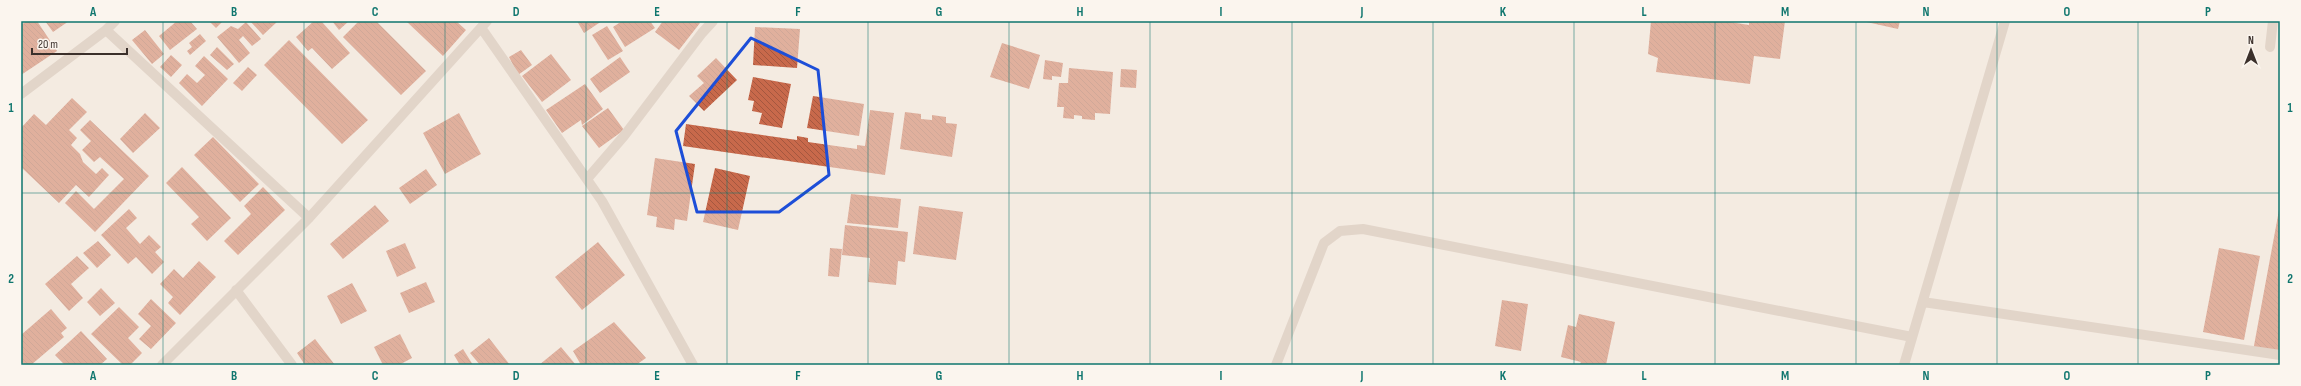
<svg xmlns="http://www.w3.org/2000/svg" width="2301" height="386" font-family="'Sofia Sans Condensed',sans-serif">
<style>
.building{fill:url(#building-back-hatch)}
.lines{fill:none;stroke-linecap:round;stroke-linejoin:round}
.service{stroke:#cdbbac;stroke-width:10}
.minor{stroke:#cdbbac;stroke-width:10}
.marked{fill:none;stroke:#1d4ed8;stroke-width:3;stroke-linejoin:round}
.grid{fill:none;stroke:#0f766e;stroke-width:1;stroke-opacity:0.55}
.neatline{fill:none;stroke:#0f766e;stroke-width:1.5}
.grid-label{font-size:13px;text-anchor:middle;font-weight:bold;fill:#0f766e}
</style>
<defs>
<pattern id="building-back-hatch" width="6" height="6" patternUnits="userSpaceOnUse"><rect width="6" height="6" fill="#c8694b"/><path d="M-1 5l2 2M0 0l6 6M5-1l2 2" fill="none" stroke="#a4573f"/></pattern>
</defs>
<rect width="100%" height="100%" fill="#f4ebe1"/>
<!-- building -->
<path class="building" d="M27,21h10l20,30 -36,24v-50z
M45,21h24l-16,11z
M177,21h13l7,8 -27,21 -11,-14z
M209,21h14l-7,7z
M250,21h28l-15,14z
M314,21h7l29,32 -18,16 -20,-21 -4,3 -12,-14z
M332,21h17l-10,9z
M359,21h17l50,50 -25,24 -58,-58z
M406,21h50l10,9 -23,26z
M577,21h25l-18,12z
M622,21h28l5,7 -30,19 -12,-20z
M663,21h35l2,2 -21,27 -24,-18z
M1651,21h73l25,4v-4h36l-5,38 -26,-3 -4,28 -94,-12 2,-14 -10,-4z
M1862,21h38l-2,8z
M246,22l15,17 -9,7 -9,-10 -4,4 11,13 -11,10 -22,-26 14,-11 7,3z
M607,26l16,25 -15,9 -16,-25z
M755,27l45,2 -3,39 -44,-3z
M145,30l19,24 -12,10 -20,-24z
M200,34l6,7 -16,14 -3,-4 5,-4 -3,-4z
M289,40l79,80 -26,24 -78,-79z
M1002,43l38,12 -11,34 -39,-12z
M217,47l17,17 -7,6 -17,-15z
M521,50l11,15 -14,10 -9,-18z
M551,54l20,26 -29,22 -20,-26z
M171,55l11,10 -11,12 -11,-10z
M204,56l24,23 -26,27 -23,-23 8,-9 10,9 8,-8 -10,-9z
M620,57l10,15 -30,21 -10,-14z
M716,58l21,22 -33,31 -15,-15 15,-13 -7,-7z
M1045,60l18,3 -2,14 -9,-1v4l-9,-1z
M248,67l9,8 -15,16 -9,-8z
M1069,68l44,4 -3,42 -15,-1v7l-13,-1v-3l-8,-1v4l-11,-1 1,-11h-7l2,-24h9z
M1121,69l16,1 -1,18 -16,-1z
M753,77l38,7 -9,44 -23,-4 3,-11 -10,-2 2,-10 -6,-1z
M585,84l18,25 -21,16 -1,-5 -19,13 -16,-23z
M813,96l51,8 -5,32 -52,-8z
M72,98l15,14 -18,18 8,8 -6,7 9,9 3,8 13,12 6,-6 7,7 -20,22 -13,-12 -17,18 -38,-36v-39l13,-14 12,11z
M608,108l16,22 -25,18 -17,-22z
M870,110l24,3 -9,62 -202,-29 3,-22 111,16v-4l11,2v4l49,7v-4l8,1z
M905,112l16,2v5l11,1v-5l14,2v6l11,1 -5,33 -52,-8z
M145,113l15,15 -27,25 -13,-14z
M459,113l22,41 -36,20 -22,-41z
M90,120l59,56 -54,56 -30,-29 11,-12 18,18 30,-30 -24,-22 -6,5 -12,-12 9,-9 -11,-11z
M213,137l46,47 -19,18 -46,-47z
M655,158l40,6 -8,57 -12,-2 -1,11 -18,-3 1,-10 -10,-2z
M182,167l49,51 -24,23 -16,-17 8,-7 -33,-34z
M715,168l35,8 -12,54 -35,-8z
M426,169l11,16 -27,19 -11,-16z
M263,187l22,23 -47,45 -14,-14 27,-27 -7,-8z
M851,194l50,5 -3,29 -51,-5z
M375,205l14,16 -46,38 -13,-15z
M919,206l44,6 -7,48 -43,-6z
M129,209l8,9 -11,10 14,16 9,-9 12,12 -6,5 9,10 -12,12 -16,-17 -8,7 -27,-29z
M2279,210h1v145l-27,-4z
M845,225l63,7 -3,30 -7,-1 -2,24 -28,-3 2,-24 -28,-3z
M98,241l13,14 -14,13 -14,-15z
M598,242l27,33 -43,35 -27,-33z
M405,243l11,25 -19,9 -11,-26z
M830,248l12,1 -3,28 -11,-1z
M2219,248l41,8 -16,84 -41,-8z
M77,256l12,12 -18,16 12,14 -14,13 -24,-27z
M199,261l17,16 -36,38 -12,-12 5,-6 -13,-13 14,-15 9,9z
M426,282l9,20 -26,11 -9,-20z
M352,283l15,28 -26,13 -14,-28z
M101,288l14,15 -15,13 -13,-14z
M151,299l25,24 -25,26 -12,-10 12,-13 -13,-12z
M1502,300l26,4 -7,47 -26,-5z
M119,307l20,20 -11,11 14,15 -12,12h-7l-32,-31z
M51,309l16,19 -6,5 3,4 -33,28h-6l-4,-4v-26z
M1579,314l36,8 -9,43h-27l2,-3 -20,-5 7,-32 8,2z
M614,322l32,36 -10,7h-55l-8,-14z
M81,331l26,28 -7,6h-35l-10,-10z
M400,334l12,24 -13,7h-16l-9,-18z
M489,338l21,27h-30l-10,-12z
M315,339l20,26h-30l-8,-12z
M561,347l15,18h-37z
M463,349l10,16h-13l-6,-10z"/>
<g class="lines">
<!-- service -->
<path class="service" d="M2270,47l3,-26"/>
<!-- minor -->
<path class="minor" d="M482,29l120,172 91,164
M106,30l203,188
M21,94l85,-64 9,-9
M587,179l37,-43 78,-103 11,-12
M236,290l56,75
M1923,302l357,53
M162,365l147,-147 178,-197
M1276,365l48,-122 16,-12 23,-2 549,108
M1904,365l101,-344"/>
</g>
<!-- marked area -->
<path d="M0 0H2301V386H0ZM751,38l67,32 11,105 -50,37h-82l-21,-81z" fill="#f4ebe1" fill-opacity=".55" fill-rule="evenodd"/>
<path class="marked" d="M751,38l67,32 11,105 -50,37h-82l-21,-81z"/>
<!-- grid -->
<path class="grid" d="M163,21v344M304,21v344M445,21v344M586,21v344M727,21v344M868,21v344M1009,21v344M1150,21v344M1292,21v344M1433,21v344M1574,21v344M1715,21v344M1856,21v344M1997,21v344M2138,21v344M21,193h2259"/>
<!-- border -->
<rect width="2301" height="386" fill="none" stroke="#fbf5ee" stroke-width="44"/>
<!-- north arrow -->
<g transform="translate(2251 50)" stroke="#fbf5ee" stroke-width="3" paint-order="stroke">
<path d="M0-3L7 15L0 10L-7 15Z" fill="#3b302b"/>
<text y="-6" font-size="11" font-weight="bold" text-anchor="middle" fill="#3b302b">N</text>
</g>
<!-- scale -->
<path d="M32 48v6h95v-6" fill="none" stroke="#3b302b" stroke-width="2"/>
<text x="38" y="48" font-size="12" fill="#3b302b" stroke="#fbf5ee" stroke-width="3" paint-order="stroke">20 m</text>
<rect x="22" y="22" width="2257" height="342" class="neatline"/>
<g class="grid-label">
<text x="93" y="16">A</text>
<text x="234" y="16">B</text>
<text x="375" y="16">C</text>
<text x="516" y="16">D</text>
<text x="657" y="16">E</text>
<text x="798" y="16">F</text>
<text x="939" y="16">G</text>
<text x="1080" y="16">H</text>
<text x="1221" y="16">I</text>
<text x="1362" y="16">J</text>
<text x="1503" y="16">K</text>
<text x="1644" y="16">L</text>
<text x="1785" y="16">M</text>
<text x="1926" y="16">N</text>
<text x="2067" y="16">O</text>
<text x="2208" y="16">P</text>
<text x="11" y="112">1</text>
<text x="2290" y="112">1</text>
<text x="11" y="283">2</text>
<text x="2290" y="283">2</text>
<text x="93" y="380">A</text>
<text x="234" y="380">B</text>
<text x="375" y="380">C</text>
<text x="516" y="380">D</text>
<text x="657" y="380">E</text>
<text x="798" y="380">F</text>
<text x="939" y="380">G</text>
<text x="1080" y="380">H</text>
<text x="1221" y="380">I</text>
<text x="1362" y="380">J</text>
<text x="1503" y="380">K</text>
<text x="1644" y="380">L</text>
<text x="1785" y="380">M</text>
<text x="1926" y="380">N</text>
<text x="2067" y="380">O</text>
<text x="2208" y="380">P</text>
</g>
</svg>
